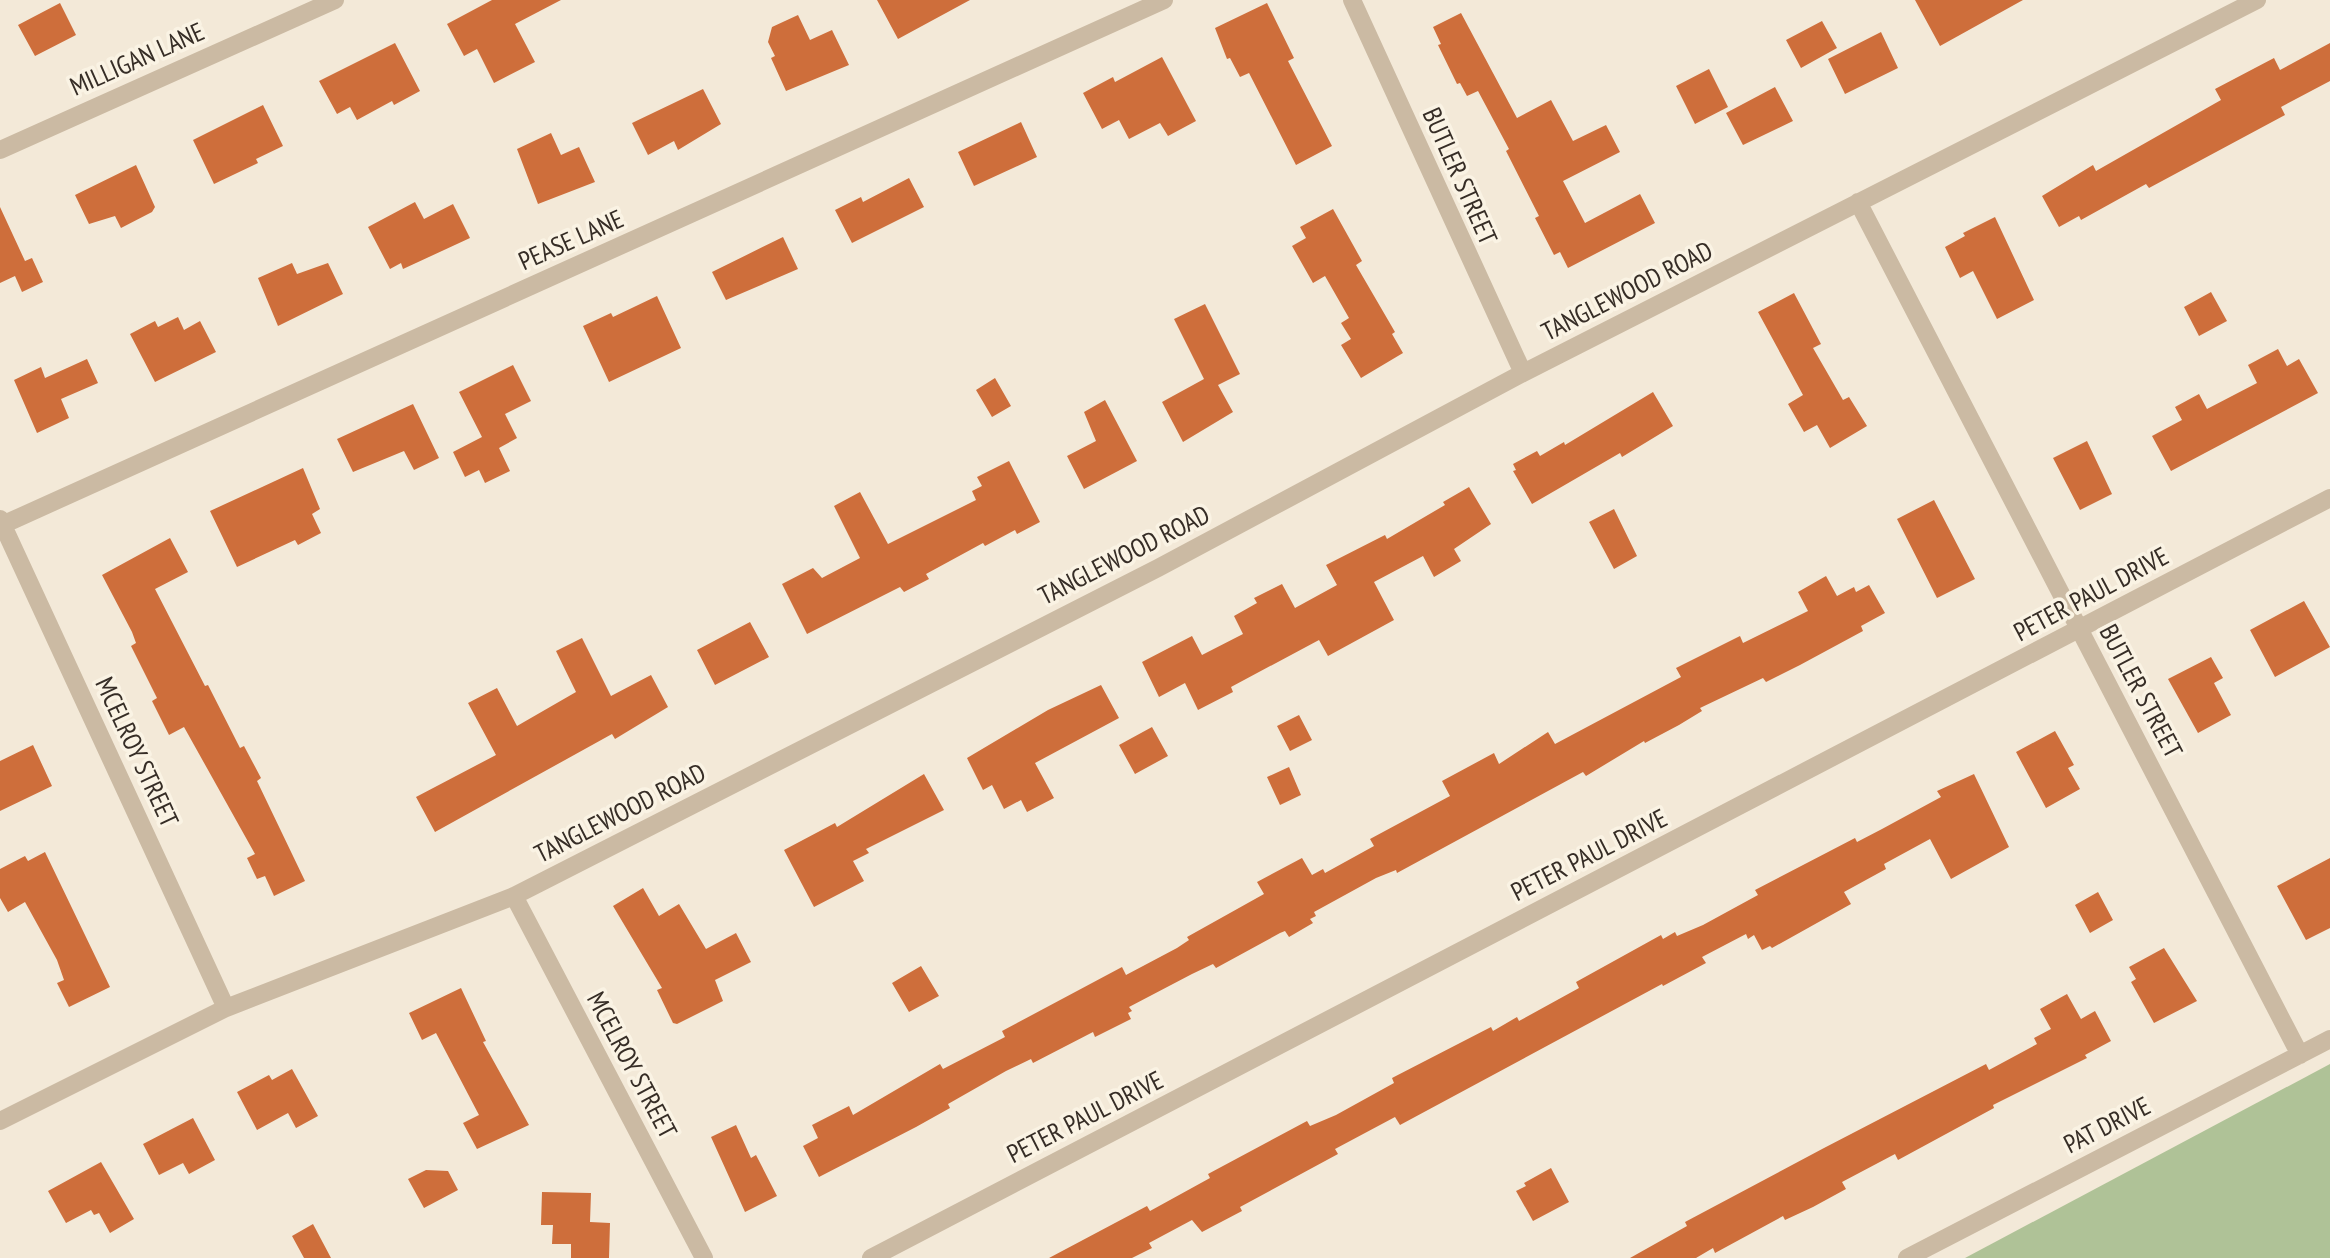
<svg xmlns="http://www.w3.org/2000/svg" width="2330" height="1258" font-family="'PT Sans Narrow',sans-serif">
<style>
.green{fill:#afc297}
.building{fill:#ce6e3b}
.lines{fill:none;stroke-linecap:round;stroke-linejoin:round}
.minor{stroke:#cbbaa3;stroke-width:18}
.labels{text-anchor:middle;stroke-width:7;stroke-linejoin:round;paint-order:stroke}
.street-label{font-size:26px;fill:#362d26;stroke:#faf3e4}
</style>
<rect width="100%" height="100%" fill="#f3e9d8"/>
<!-- green -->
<path class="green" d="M2330,1064v194h-365z"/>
<!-- building -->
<path class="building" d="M492,0h69l-46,24 20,38 -41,21 -17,-34 -13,7 -17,-32z
M877,0h93l-72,39z
M1915,0h108l-83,46z
M60,3l16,32 -41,21 -17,-31z
M1267,3l27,55 -6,3 44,85 -36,19 -47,-92 -9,4 -10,-19 -3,1 -12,-31z
M1461,13l56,105 34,-18 22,41 33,-16 14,27 -57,29 22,42 55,-29 15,29 -87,45 -8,-16 -6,3 -19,-37 4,-2 -33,-65 3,-2 -31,-58 -11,5 -7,-13 -3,1 -19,-39 3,-1 -8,-17z
M798,15l12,25 22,-10 17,35 -63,26 -15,-33 4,-2 -7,-14 4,-15z
M1822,21l15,27 -36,20 -15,-28z
M1881,32l17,36 -53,26 -17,-35z
M395,43l25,48 -26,14 -2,-4 -35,19 -7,-13 -13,7 -18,-33z
M2330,43v38l-49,26 4,8 -136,73 -3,-4 -65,36 -2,-4 -20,11 -17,-31 51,-31 3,6 125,-71 -6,-11 59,-31 6,12z
M1162,57l34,64 -28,15 -8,-13 -31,16 -10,-19 -17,9 -19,-36 30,-16 2,5z
M1709,69l19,38 -33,17 -19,-38z
M1775,87l18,34 -50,24 -17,-32z
M703,89l18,35 -43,26 -4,-9 -26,14 -16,-32z
M263,105l20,41 -27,13 2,4 -44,21 -21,-44z
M1021,122l16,35 -63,29 -16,-34z
M551,133l10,22 18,-8 16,35 -57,22 -21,-55z
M136,165l19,42 -3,5 -31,16 -6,-12 -26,8 -14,-29z
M909,178l15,29 -72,36 -17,-33 26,-13 2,5z
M415,202l9,17 29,-15 17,34 -67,31 -2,-6 -11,6 -22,-42z
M0,207l25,54 7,-3 11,24 -21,10 -7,-16 -15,7z
M1333,209l29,52 -6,4 39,67 -3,2 11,19 -42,25 -20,-33 10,-6 -10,-16 8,-5 -24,-42 -12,7 -21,-37 14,-8 -6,-11z
M1995,217l39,83 -37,19 -24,-48 -13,7 -15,-31 20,-11 -2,-3z
M783,237l15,32 -72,31 -14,-28z
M292,263l5,11 31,-11 15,31 -65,32 -20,-48z
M2211,292l16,29 -28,15 -15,-29z
M1794,293l27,51 -8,4 30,52 6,-3 18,29 -37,22 -13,-23 -13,7 -16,-28 15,-9 -45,-83z
M657,296l24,52 -72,34 -26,-56 28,-13 2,4z
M1205,304l35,70 -22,11 15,27 -50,30 -21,-40 42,-23 -30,-60z
M178,317l6,13 16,-9 16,31 -61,30 -25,-48 25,-13 3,6z
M2278,349l9,17 12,-7 19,34 -147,78 -19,-35 30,-16 -7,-13 24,-13 8,15 50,-26 -9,-18z
M87,359l11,24 -37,16 8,19 -32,15 -23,-53 27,-13 4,11z
M513,365l18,36 -26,13 12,24 -18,10 11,23 -25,12 -6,-13 -14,7 -12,-25 29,-15 -23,-45z
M995,378l16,28 -19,11 -16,-27z
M1653,392l20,34 -51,31 -2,-4 -88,51 -19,-33 3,-1 -3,-6 24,-13 3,5 24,-14 1,3z
M1105,400l32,61 -53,28 -17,-33 29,-15 -12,-29z
M413,404l26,54 -25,12 -10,-19 -51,21 -16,-33z
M2087,441l25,53 -32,16 -27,-52z
M1009,461l31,61 -23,12 -2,-4 -30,16 -2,-3 -57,31 3,5 -25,13 -4,-5 -93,47 -25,-50 31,-16 9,10 38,-20 -26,-52 26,-14 28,52 88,-44 -4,-9 10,-5 -5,-9z
M303,468l17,41 -8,5 9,19 -23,12 -3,-5 -58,27 -27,-56z
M1469,487l22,37 -37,25 7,12 -27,16 -11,-21 -49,26 20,38 -66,36 -9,-16 -88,47 2,5 -35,18 -13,-27 -26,14 -17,-35 50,-26 10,19 41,-21 -9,-18 23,-13 -3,-5 28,-14 13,24 42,-23 -11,-20 59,-30 2,4 58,-34 -2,-3z
M1934,500l41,79 -38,19 -40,-79z
M1614,509l23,47 -23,13 -25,-47z
M170,538l18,34 -33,17 50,97 3,-1 32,63 4,-2 17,32 -4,3 48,100 -31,15 -9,-20 -8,3 -10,-21 8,-4 -71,-127 -15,8 -17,-34 5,-3 -26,-52 5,-3 -4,-11 -30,-57z
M1826,576l11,20 17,-9 2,5 13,-7 16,28 -24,13 2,5 -63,34 -34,17 -3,-4 -63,30 2,3 -23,14 -34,18 -1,-2 -58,35 -3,-4 -186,101 -1,-3 -20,8 -62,34 2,4 -6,3 3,4 -24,14 -4,-6 -5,2 -64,35 -3,-4 -21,10 -63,33 3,4 -4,2 3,6 -36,18 -2,-5 -60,31 -2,-4 -25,12 -58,33 2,4 -34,19 -97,50 -16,-31 15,-8 -6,-13 37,-19 4,9 87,-51 3,5 62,-32 -3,-6 120,-64 4,8 51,-27 12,-8 -2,-3 77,-43 -7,-12 45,-24 10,17 11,-6 2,4 49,-27 -4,-7 80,-43 -8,-15 52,-28 5,11 49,-32 7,12 126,-67 -5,-9 64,-32 3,7 65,-32 -10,-19z
M2304,601l26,46 -55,30 -25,-47z
M750,622l19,35 -54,28 -18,-35z
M582,638l29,58 40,-21 17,32 -53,32 -3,-5 -177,98 -19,-35 80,-42 -28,-52 29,-15 20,38 59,-34 -20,-41z
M2211,657l12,21 -9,5 17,32 -33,18 -30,-54z
M1101,685l18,33 -84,45 19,35 -27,14 -6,-12 -17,9 -12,-24 -9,5 -16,-32 81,-48z
M1299,715l13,25 -22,11 -13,-25z
M1152,727l16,29 -33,18 -16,-29z
M2055,731l19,34 -6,3 12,21 -34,19 -30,-56z
M33,745l19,41 -52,25v-50z
M1289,767l12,28 -21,10 -13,-28z
M924,774l20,36 -78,39 3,4 -16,8 11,20 -50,26 -30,-57 51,-27 2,4z
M1974,774l35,73 -58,32 -21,-40 -46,25 2,5 -42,23 7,12 -79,44 -2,-2 -8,4 -8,-15 -6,4 -2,-5 -44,23 4,6 -43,23 -1,-2 -262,141 -5,-8 -60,32 3,5 -98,53 2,4 -40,21 -10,-12 -43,23 3,5 -20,10h-83l98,-52 3,5 60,-33 -2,-4 99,-53 3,5 26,-11 58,-32 -2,-5 99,-51 2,4 24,-14 2,4 60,-33 -3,-6 85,-47 2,4 12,-7 2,4 26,-11 55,-30 -3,-5 100,-52 2,4 25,-13 59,-32 -4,-6z
M45,852l65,135 -41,20 -12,-24 7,-3 -7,-20 -32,-58 -17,10 -8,-14v-29l25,-13 3,5z
M2330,858v70l-24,12 -29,-54z
M643,888l16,28 20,-12 27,45 30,-16 15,29 -36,18 8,21 -46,23 -4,-1 -16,-33 5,-2 -49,-82z
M2098,892l15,28 -23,13 -15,-28z
M2164,948l33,53 -43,22 -23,-41 5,-3 -7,-12z
M921,966l18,30 -30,16 -17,-29z
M461,988l25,53 -3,1 46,83 -52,24 -14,-26 16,-8 -43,-82 -14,7 -13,-27z
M2067,994l14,25 14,-8 16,30 -26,14 2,3 -94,47 1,3 -96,52 -3,-6 -53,28 4,7 -33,18 -28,13 -2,-4 -68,37 -2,-5 -17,10h-66l57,-32 -2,-4 139,-74 162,-84 3,6 48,-26 -3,-6 17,-9 -11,-20z
M292,1069l26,47 -22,12 -8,-15 -31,17 -20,-38 32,-17 3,5z
M193,1118l22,42 -26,14 -6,-11 -24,12 -16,-31z
M736,1125l15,33 5,-3 21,41 -32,16 -34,-75z
M101,1162l33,57 -24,14 -11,-20 -5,2 -3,-5 -25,13 -18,-32z
M1551,1168l18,34 -36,19 -17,-30 10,-5 -2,-3z
M426,1170l22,1 10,19 -34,18 -16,-29z
M542,1192l49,1 -1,29 20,1 -1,35h-38v-14h-19l1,-19h-12z
M313,1224l18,34h-27l-12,-22z"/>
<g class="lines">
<!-- minor -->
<path class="minor" d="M1352,0l171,373
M0,150l335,-150
M1858,202l442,853
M0,519l226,489
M0,526l1164,-526
M514,896l190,362
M0,1121l226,-113 288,-112 644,-328 365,-195 734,-373
M871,1258l1459,-760
M1907,1258l423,-219"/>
</g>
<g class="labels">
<!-- street labels -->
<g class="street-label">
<text transform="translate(137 59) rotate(-24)" y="9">MILLIGAN LANE</text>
<text transform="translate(1460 176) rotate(66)" y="9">BUTLER STREET</text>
<text transform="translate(571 240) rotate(-24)" y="9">PEASE LANE</text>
<text transform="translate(1627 291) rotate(-27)" y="9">TANGLEWOOD ROAD</text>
<text transform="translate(1124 555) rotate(-27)" y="9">TANGLEWOOD ROAD</text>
<text transform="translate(2091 594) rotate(-28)" y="9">PETER PAUL DRIVE</text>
<text transform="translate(2141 691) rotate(62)" y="9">BUTLER STREET</text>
<text transform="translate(137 752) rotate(65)" y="9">MCELROY STREET</text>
<text transform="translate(620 813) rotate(-27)" y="9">TANGLEWOOD ROAD</text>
<text transform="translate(1589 855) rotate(-27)" y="9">PETER PAUL DRIVE</text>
<text transform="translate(632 1065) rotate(62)" y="9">MCELROY STREET</text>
<text transform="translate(1085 1117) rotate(-27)" y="9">PETER PAUL DRIVE</text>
<text transform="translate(2107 1125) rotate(-27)" y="9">PAT DRIVE</text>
</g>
</g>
</svg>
